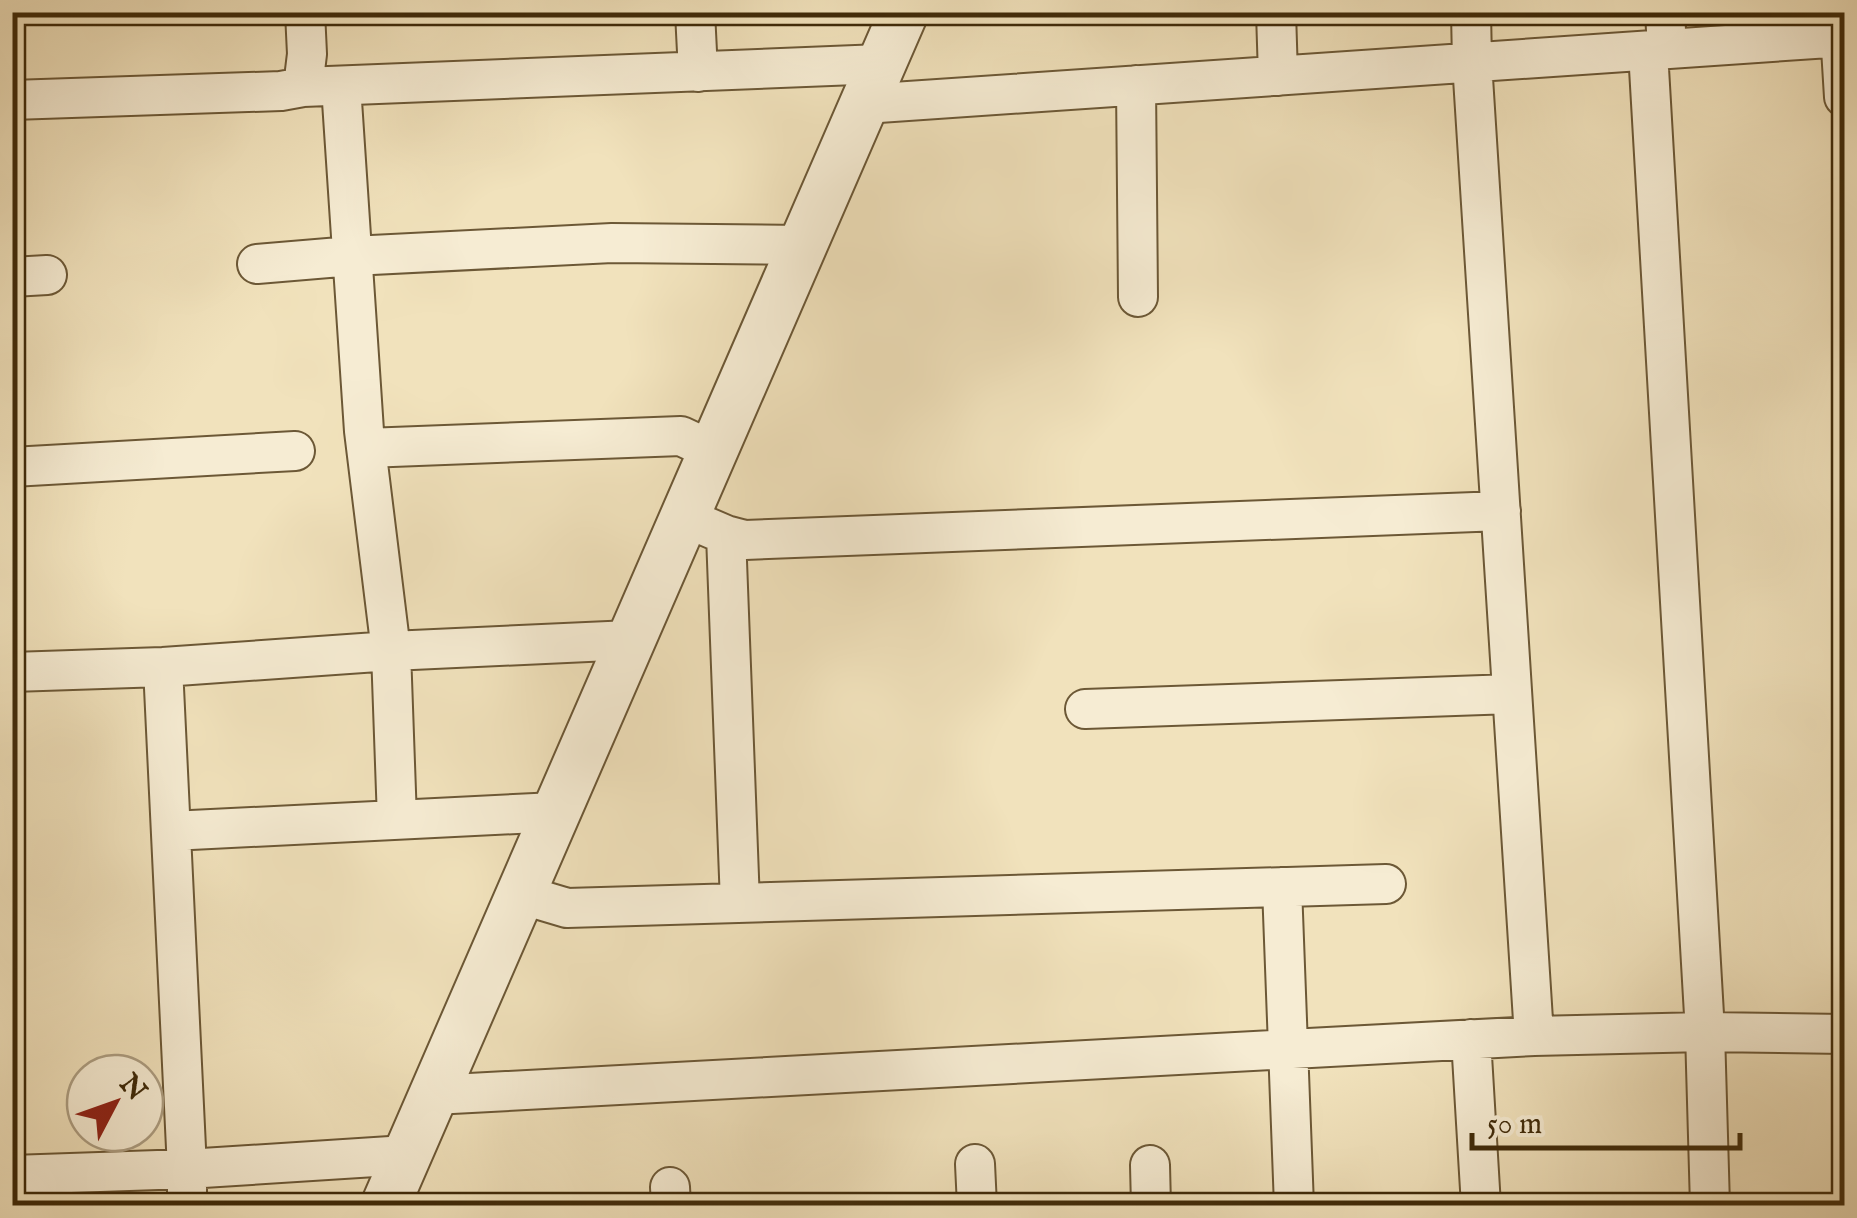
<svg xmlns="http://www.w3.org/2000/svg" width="1857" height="1218" font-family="'IM FELL English',serif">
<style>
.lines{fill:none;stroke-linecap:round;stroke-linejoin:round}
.minor-casing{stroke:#6c5836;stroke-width:42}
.tertiary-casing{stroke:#6c5836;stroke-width:52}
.minor{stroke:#f6ecd3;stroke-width:38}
.tertiary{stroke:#f6ecd3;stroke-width:48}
</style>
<rect width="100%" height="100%" fill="#f1e2bc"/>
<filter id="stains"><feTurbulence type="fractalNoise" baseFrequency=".002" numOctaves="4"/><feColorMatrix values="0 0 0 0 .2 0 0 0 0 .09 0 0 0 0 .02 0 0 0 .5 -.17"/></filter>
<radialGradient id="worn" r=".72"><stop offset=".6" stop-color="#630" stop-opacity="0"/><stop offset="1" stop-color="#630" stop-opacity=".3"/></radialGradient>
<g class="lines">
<defs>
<path id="minor" d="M695,12l3,60
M1276,12l2,64
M1471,12l1,50 62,974
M1665,12l2,37
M1839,15l5,82
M1648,51l57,981 5,174
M1136,85l2,212
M341,86l23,345 27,220 6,169
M303,87l4,-33 -2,-42
M12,100l269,-9 22,-4 578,-23
M864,104l980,-67
M257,264l95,-8 260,-13 190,2
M12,277l35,-2
M366,448l315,-12 32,15
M12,467l283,-16
M684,517l42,18 19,5 756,-29
M726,535l14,368
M163,667l24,502v37
M12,672l151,-5 228,-16 240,-11
M1085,709l427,-15
M171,831l385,-19
M1282,887l12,319
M520,894l47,14 819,-24
M1471,1039l10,167
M433,1095l1101,-59 171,-4 139,2
M975,1164l2,42
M1150,1165l1,41
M12,1175l175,-6 219,-14
M670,1187l1,19"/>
<path id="tertiary" d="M385,1206l519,-1194"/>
</defs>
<!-- minor casing -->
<use href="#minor" class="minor-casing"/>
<!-- tertiary casing -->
<use href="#tertiary" class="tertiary-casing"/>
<!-- minor -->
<use href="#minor" class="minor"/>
<!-- tertiary -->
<use href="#tertiary" class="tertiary"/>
</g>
<!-- margin -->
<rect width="1857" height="1218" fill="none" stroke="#f1e2bc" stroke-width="50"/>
<rect x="15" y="15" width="1827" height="1188" fill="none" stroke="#3f2a09" stroke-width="5"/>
<rect x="25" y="25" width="1807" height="1168" fill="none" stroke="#3f2a09" stroke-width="2.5"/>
<!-- north arrow -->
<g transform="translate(115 1103) rotate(49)"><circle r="48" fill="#f6ecd3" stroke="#ad9e82" stroke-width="2.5"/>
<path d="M0-8L18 38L0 25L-18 38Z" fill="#8f2418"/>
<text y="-15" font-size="28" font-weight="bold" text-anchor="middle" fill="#3f2a09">N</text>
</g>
<!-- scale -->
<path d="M1472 1133v15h268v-15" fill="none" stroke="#3f2a09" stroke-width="5"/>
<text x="1487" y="1133" font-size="30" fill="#3f2a09" stroke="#f6ecd3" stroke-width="8" paint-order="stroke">50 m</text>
<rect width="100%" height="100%" filter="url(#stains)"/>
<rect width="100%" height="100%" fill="url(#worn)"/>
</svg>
